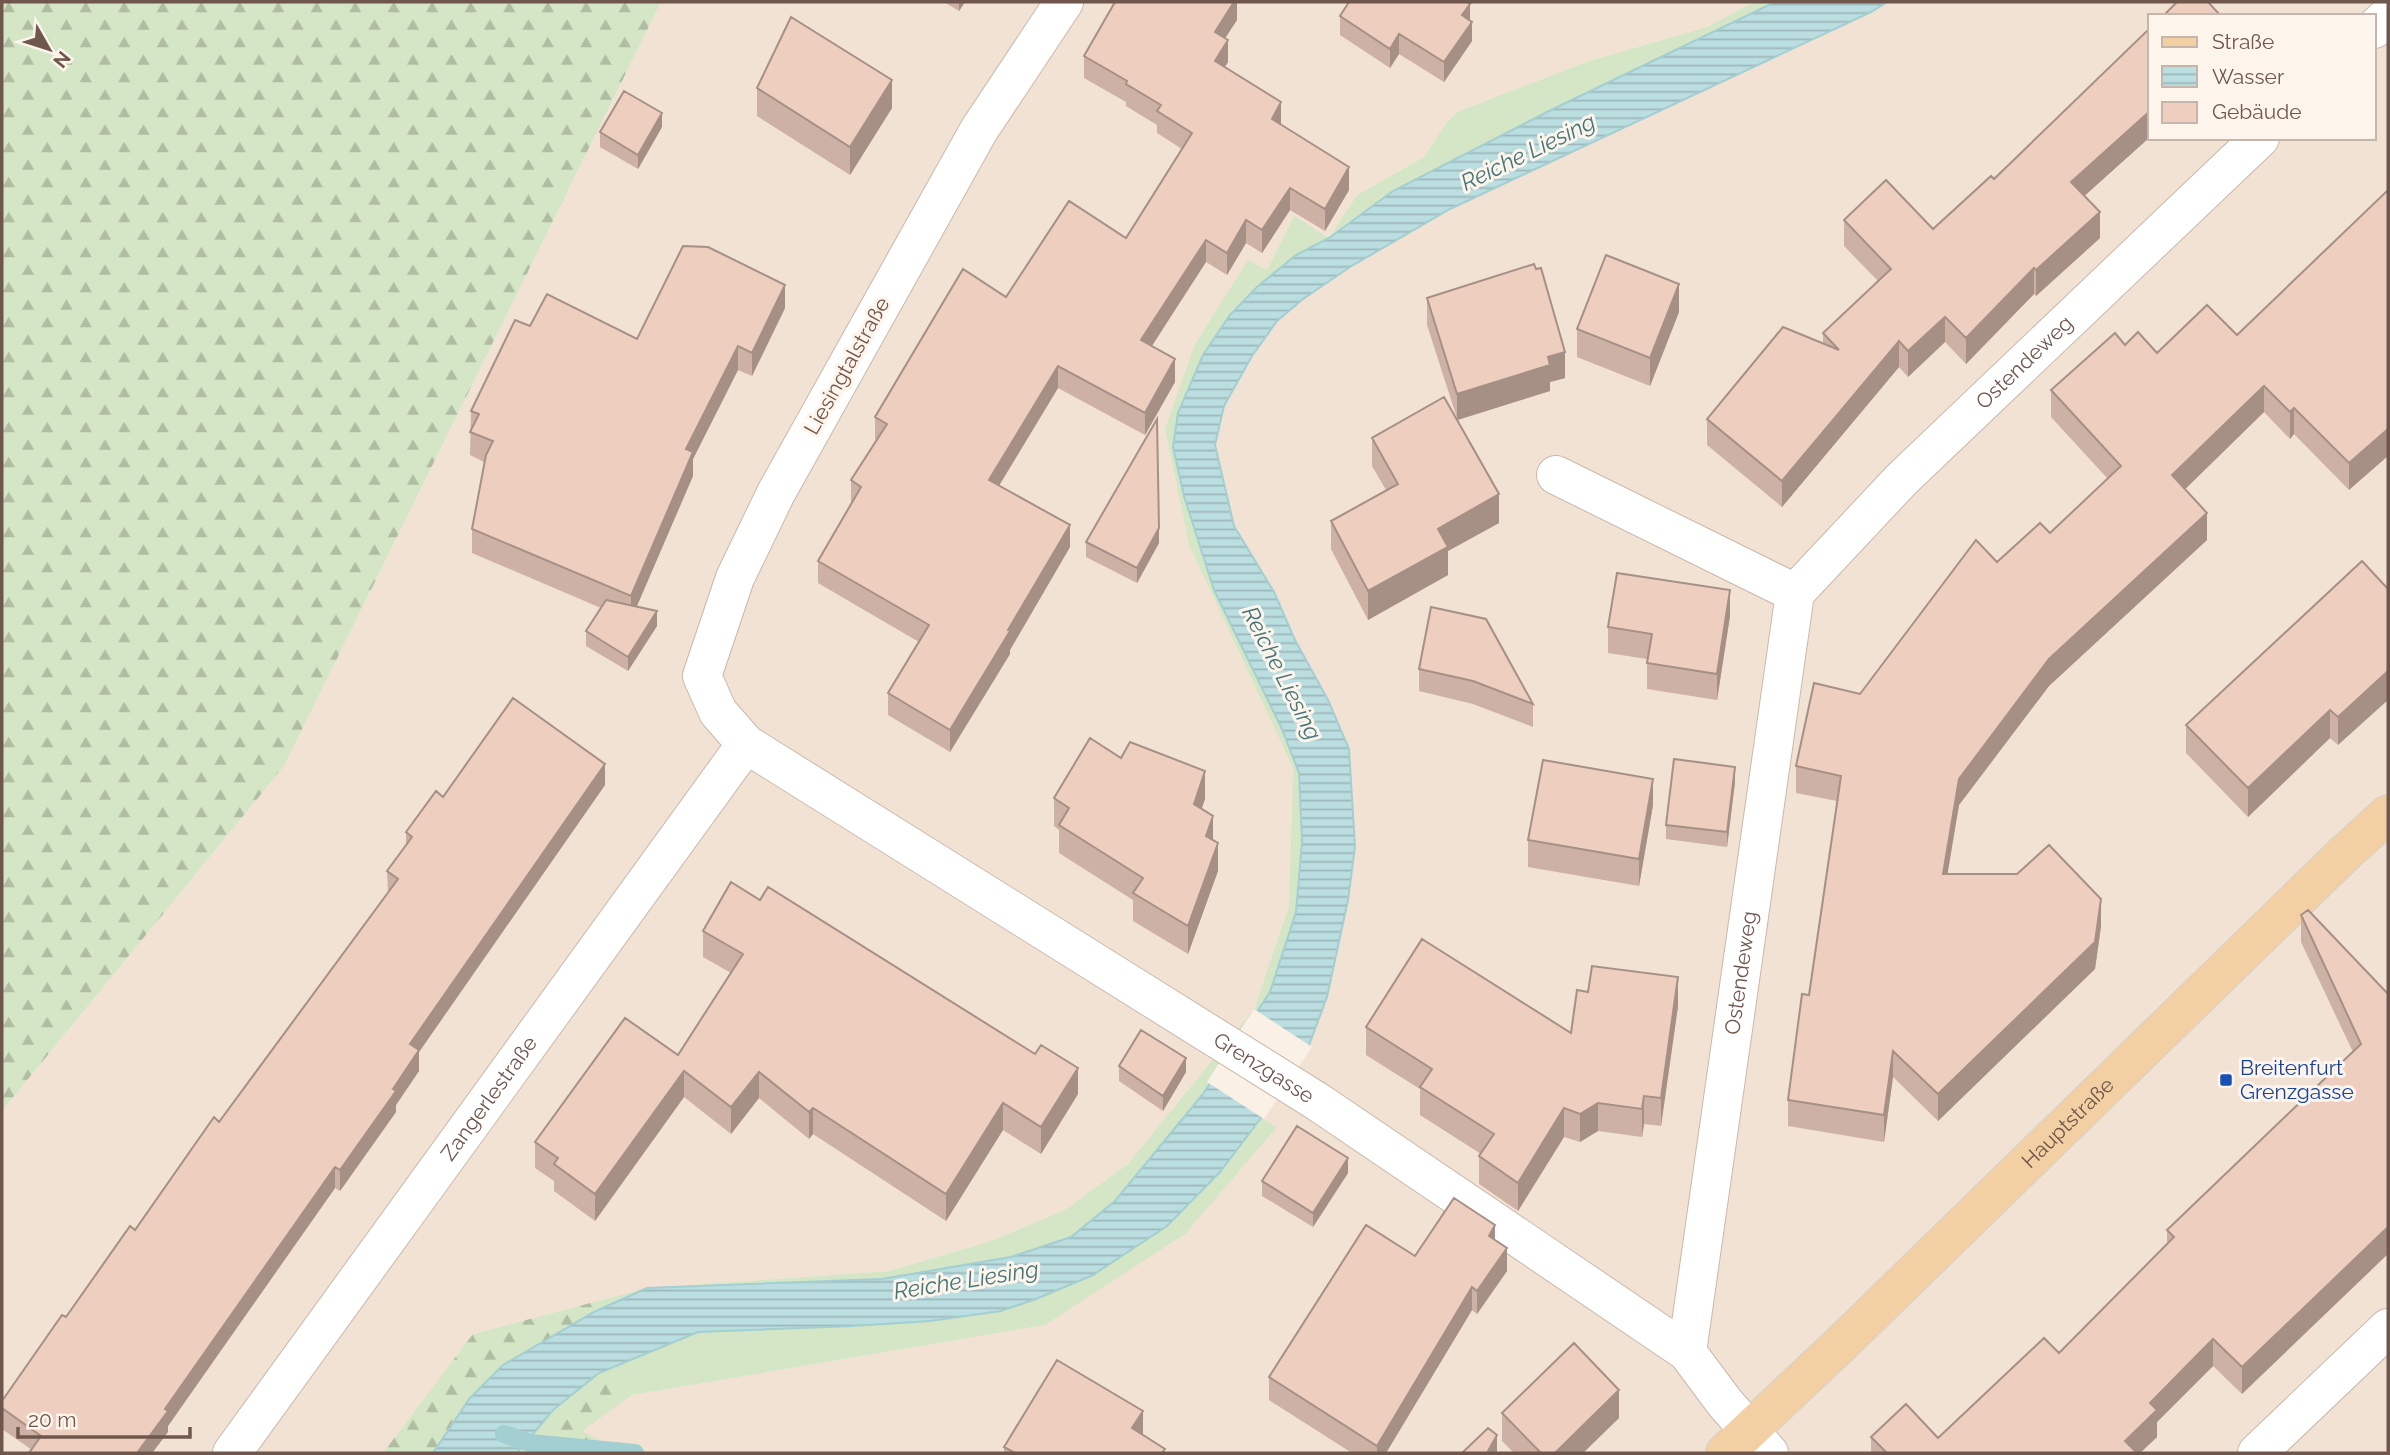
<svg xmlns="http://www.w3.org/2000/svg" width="2390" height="1455" font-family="Raleway,sans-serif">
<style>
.residential{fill:#f1e2d4;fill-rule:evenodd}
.grass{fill:#d4e6c5}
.forest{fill:url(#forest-firs)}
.water{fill:url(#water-rules);stroke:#a3ced2;stroke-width:2}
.pier{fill:#faf0e5}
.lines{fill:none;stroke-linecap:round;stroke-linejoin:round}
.stream{stroke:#a3ced2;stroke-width:18}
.minor-casing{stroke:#cab8ac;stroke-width:40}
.primary-casing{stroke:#d7d0cd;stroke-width:40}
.minor{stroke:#fff;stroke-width:38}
.primary{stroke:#f2d0a3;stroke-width:38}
.wall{fill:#ccb1a4}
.shaded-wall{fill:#a69086}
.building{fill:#edcebf;stroke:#a69086;stroke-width:2}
.transit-dot{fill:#1a4fb4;stroke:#fdf5eb;stroke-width:2.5}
.labels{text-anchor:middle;stroke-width:6;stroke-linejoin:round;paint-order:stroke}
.street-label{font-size:21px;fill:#70574d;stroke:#fdf5eb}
.transit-label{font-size:21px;fill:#164399;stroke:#fdf5eb;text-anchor:start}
.water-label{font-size:23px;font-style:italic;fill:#45757b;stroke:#fdf5eb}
</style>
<defs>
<pattern id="forest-firs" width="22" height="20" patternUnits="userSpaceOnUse" patternTransform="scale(1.75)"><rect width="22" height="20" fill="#d4e6c5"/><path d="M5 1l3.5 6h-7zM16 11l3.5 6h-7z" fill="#b0bda2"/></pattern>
<pattern id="water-rules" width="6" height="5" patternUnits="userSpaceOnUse" patternTransform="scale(1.75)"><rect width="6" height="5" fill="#bbdee1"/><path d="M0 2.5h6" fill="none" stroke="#9cb7b9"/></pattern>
</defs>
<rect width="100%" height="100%" fill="#faf0e5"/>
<!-- residential -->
<path class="residential" d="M661,2h1093l-47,25 -121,35 -127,49 -13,12 -22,34 -67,38 -28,43 -35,-21 -27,53 -19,-10 -83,169 24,116 104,223 -4,137 -35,104 55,36 -14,-405 -21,-48 -40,-66 -19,-82 9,-38 28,-50 25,-35 26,-22 47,-32 100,-58 421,-197 16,-10h501v1451h-1764l-43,-22 51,-36 413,-70 110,-193 -26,31 -64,47 -74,31 -102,30 -242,17 -174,46 -90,119h-381v-342l282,-345zM2150,16h224v122h-224z"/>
<!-- grass -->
<path class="grass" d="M1754,2h21l-228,110 -154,79 -64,47 -33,17 -39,32 -27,28 -57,132 11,49 30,93 68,140 17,44 3,69 -6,70 -26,80 -67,102 -88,107 -44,36 -60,20 -129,22 -235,9 242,-17 102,-30 74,-31 64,-47 125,-154 35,-104 4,-137 -104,-223 -24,-116 30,-85 53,-84 19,10 27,-54 35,22 28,-43 67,-38 22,-34 13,-12 127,-49 121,-35z
M1261,1118l16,9 -92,107 -140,91 -413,70 -19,-17 2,-12 83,-34 155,-6 77,-5 237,-95 53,-54z"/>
<!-- forest -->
<path class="forest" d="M2,2h659l-377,764 -282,345z
M647,1288l-53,24 -91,53 -33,33 -37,55h-50l90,-119z
M615,1366l-2,12 19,17 -50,36 42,22h-107c28,-33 57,-70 98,-87z"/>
<!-- water -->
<path class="water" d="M1775,2h112l-16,10 -421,197 -100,58 -47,32 -26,22 -25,35 -28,50 -9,39 19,81 40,66 21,48 33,60 21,49 6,98 -7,53 -21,97 -18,48 -48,73 -41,54 -53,54 -74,49 -57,24 -35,12 -71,10 -77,5 -155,6 -99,41 -46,37 -36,43h-84l37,-55 33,-33 91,-53 53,-24 235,-9 129,-22 60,-20 44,-36 88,-107 67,-102 26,-80 6,-70 -3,-69 -17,-44 -68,-139 -30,-94 -11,-49 5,-34 25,-58 27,-40 27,-28 39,-32 33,-17 64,-47 154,-79z"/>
<!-- pier -->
<path class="pier" d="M1254,1009l58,38 -48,72 -57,-37z"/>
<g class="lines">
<!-- stream -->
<path class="stream" d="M504,1434l26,9 105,10"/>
<defs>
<g id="minor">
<path id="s1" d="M1064,2l-85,128 -203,363 -41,85 -33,98 16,36 28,32 572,358 369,250 38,51 44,50"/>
<path d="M2374,29l14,-13"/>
<path d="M1556,475l239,118"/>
<path id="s2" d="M1687,1352l108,-759 106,-113 359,-342"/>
<path id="s3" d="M232,1453l514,-709"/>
<path d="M2257,1453l131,-125"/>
</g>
<g id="primary">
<path id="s4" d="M1725,1453l119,-112 499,-486 45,-41"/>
</g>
</defs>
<!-- minor casing -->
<use href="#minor" class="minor-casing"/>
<!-- primary casing -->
<use href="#primary" class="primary-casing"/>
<!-- minor -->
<use href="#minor" class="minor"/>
<!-- primary -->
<use href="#primary" class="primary"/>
</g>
<!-- wall -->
<path class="wall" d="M944,2h21l-6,9z
M1237,2v18l-12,18 3,24 -3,5 56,58 68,65 -24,41 -35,-21 -28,43 -16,-10 -19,32 -21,-13 -55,84 24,36 -30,53 -87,-47 -59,98 71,61 -60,103v4l-60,98 -62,-37v-22l31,-51 -101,-59v-22l34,-58 -1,-1v-22l25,-40 -1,-1v-22l131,-120 120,-59 56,-89 -25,-16v-8l-31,-19v-4l-42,-24v-22z
M1340,16l130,5 2,20 -28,41 -45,-28 -9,14 -50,-33z
M2150,28v109l-66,59 16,42 -64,58 -2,-2 -68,70 -21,-22 -37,35 -9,-10 -117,140 -75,-62v-26l116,-76v-10l55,-52 -34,-35v-26l89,9 61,-50z
M757,88l135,20 -42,67 -93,-59z
M662,127l-24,42 -38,-22v-15z
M2388,190l-39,300 -55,-56 -4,5 -26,-27 -79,77 22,51 -158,146 -90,119 -12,69 154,52 -6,43 -157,152 -45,-44 -9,65 -96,-16v-26l21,-105 28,-194 -41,-8v-27l64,-72 137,-132 53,-29 58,-54 -57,-62v-27l74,-45 32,8 80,-18z
M1427,298l138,80 -15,4v9l-92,29 41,103 -51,28v24l-80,45 -37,-71v-28l55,-31 -14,-24v-28l85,-20 -30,-93z
M785,308l-33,68 -14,-6 -45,89v17l-57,131 21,19 -29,45 -42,-25v-15l15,-23 -129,-55v-24l12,-67 -14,-7 1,-44 59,-85 107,13z
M1679,312l-29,74 -73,-29v-28z
M1086,542l73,1 -22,40 -51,-26z
M2362,561l-24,184 -8,-7 -82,79 -62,-64v-28z
M1431,607l102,97v23l-60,-23 -54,-13v-22z
M1730,616l-13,84 -70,-11v-30l-39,-6v-26z
M1121,758l84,41 -4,9 12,32 5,31 -30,83 -55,-33v-21l-74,-47v-23l-5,-4v-28z
M1735,782l-8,65 -61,-8v-14z
M605,785l-186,267v19l-23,34v7l-56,79 -5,-3 -167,238v6l-16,21h-123l3,-3 -30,-21v-28l64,-84 153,-195 169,-229 -1,-22 19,-26v-13l37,-35z
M1653,805l-14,81 -111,-19v-27z
M2301,915l87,79 -146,400 -29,-28 -56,56v15l-17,16h-269v-16l67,1 121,-85 108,-109v-14l186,-178 -52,-110z
M703,931l375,163 -37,60 -38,-24 -57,91 -133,-87 -4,5 -50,-41 -28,36 -47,-37 -89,124 -41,-30v-10l-19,-13v-26l143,-87 53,-82 -28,-16z
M1678,1006l-17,120 -17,-2 -2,13 -44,-6 -18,11 -16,-5 -46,74 -39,-27v-28l2,-2 -61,-39v-26l-54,-34v-28l205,6z
M1119,1066l67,6 -23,39 -44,-30z
M1348,1173l-35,54 -51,-31v-15z
M1495,1240l12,31 -30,43 -5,-4 -86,143h-34l-83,-53v-23l146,-121z
M1502,1413l117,5 -36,35h-69l-12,-12z
M1004,1447l161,6h-161z"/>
<!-- shaded-wall -->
<path class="shaded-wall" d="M959,2h6l-6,9z
M1234,2h3v18l-22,34v-22z
M1470,4v19l-8,-8z
M1472,22v19l-28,41v-20z
M1399,34v20l-9,14v-19z
M1228,40v22l-13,21v-22z
M892,80v28l-42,67v-28z
M1281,102v23l-9,-6z
M2150,111v26l-79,71v-26z
M662,113v14l-24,42v-14z
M1349,167v23l-24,41v-22z
M1290,188v22l-28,43v-23z
M2100,212v26l-64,58v-26z
M1246,220v23l-19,32v-22z
M1206,240v22l-65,101v-23z
M2034,268v26l-68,70v-26z
M1679,284v28l-29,74v-28z
M785,285v23l-33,68v-23z
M1945,317v25l-37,35v-26z
M1899,341v26l-117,140v-26z
M738,346v24l-45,89v17l-62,144v-24l55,-147z
M1565,352v26l-15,4v9l-93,29v-26l91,-37z
M1175,359v23l-30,53v-22z
M1058,366v22l-69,114v-22z
M2264,386v26l-92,90v-27z
M2294,408v26l-4,5v-27z
M2388,429v27l-39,34v-27z
M1499,494v29l-51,28v24l-80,45v-29l70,-62z
M2207,513v27l-158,146 -90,119 -16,96v-27l16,-95 90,-120z
M1070,525v22l-60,103v4l-60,98v-22z
M1159,528v15l-22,40v-15z
M1730,590v26l-13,84v-26z
M657,611v15l-29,45v-14z
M2388,671v29l-50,45v-28z
M2330,710v28l-82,79v-29z
M605,764v21l-186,267v19l-23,34v7l-56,79v-21l53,-81 17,-45z
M1735,767v15l-8,65v-15z
M1205,771v28l-11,33v-28z
M1653,779v26l-14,81v-27z
M1213,816v28l-7,-8z
M1218,843v28l-30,83v-28z
M2101,899v27l-6,43 -157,152v-27z
M1678,977v29l-17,120v-28z
M1893,1051v26l-9,65v-27z
M1186,1058v14l-23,39v-15z
M1078,1068v26l-37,60v-27z
M684,1071v26l-89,124v-27z
M759,1072v26l-28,36v-27z
M1644,1096v28l-2,13v-28z
M1003,1103v27l-57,91v-27z
M1598,1103v28l-18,11v-28z
M813,1108v26l-4,5v-27z
M1564,1108v29l-46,74v-28z
M1348,1158v15l-35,54v-14z
M335,1167v21l-167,238v6l-16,21h-15l28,-44z
M1495,1225v23l-6,-12z
M2388,1227v27l-146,140v-27z
M1507,1248v23l-30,43v-23z
M1472,1287v23l-86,143h-9v-7z
M2213,1339v27l-56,56v15l-17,16h-15v-12l25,-38z
M1619,1390v28l-36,35h-28z
M1143,1411v28l-11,-11z
M1497,1435v18h-10z"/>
<!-- building -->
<path class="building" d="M1115,2h119l-19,30 13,8 -13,21 66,41 -9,17 77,48 -24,42 -35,-21 -28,42 -16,-10 -19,33 -21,-13 -65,100 34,19 -30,54 -87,-47 -69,114 81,45 -62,105 2,1 -60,99 -62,-37 41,-68 -111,-64 43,-74 -10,-7 36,-56 -12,-7 88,-148 43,28 63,-96 57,37 66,-105 -35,-22 4,-6 -35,-21 1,-3 -43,-25z
M1349,2h118l3,2 -8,11 10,7 -28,40 -45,-28 -9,15 -50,-33z
M2177,2h31l13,14h-58z
M791,17l101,63 -42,67 -93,-59z
M2150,28v83l-79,71 29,30 -64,58 -2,-2 -68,70 -21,-21 -37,34 -9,-10 -117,140 -75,-62 76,-92 56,23 -16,-17 68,-64 -47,-49 42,-40 47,49 58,-53 3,3z
M624,91l38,22 -24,42 -38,-23z
M2388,190v239l-39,34 -55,-55 -4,4 -26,-26 -92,89 35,38 -158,146 -90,120 -16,95h74l32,-29 52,54 -6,43 -157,152 -45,-43 -9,64 -96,-15 14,-106 7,1 32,-219 -45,-10 18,-83 46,11 116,-154 21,22 43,-39 10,10 71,-67 -70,-76 64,-57 10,12 13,-13 19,21 50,-48 30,30z
M683,246l25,1 77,38 -33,68 -14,-7 -52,103 7,3 -62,144 -159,-67 14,-74 7,-14 -23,-9 9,-18 -8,-3 44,-91 15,6 17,-32 90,45z
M1606,255l73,29 -29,74 -73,-29z
M1534,264l2,5 5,-1 24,84 -17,5 2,8 -93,29 -30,-96z
M1444,397l55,97 -61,35 10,18 -80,44 -37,-70 67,-37 -26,-46z
M1157,419l2,109 -22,40 -51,-26z
M2362,561l26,28v82l-50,46 -8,-7 -82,78 -62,-63z
M1617,573l113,17 -13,84 -70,-11 5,-29 -44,-7z
M606,600l51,11 -29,46 -42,-26z
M1431,607l55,12 47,85 -60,-23 -54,-12z
M513,698l92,66 -195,280 9,6 -26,39 3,2 -56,79 -5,-3 -170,242 3,2 -31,42h-108l12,-17 -39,-28v-7l60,-86 4,2 64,-91 5,4 79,-113 5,5 179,-243 -11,-8 25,-34 -6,-5 30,-41 7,6z
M1090,738l31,20 9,-16 75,29 -11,33 19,12 -7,20 12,7 -30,83 -55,-33 10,-15 -84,-53 10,-17 -15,-10z
M1674,759l61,8 -8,65 -61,-7z
M1543,760l110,19 -14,80 -111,-19z
M731,882l29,18 8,-13 267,167 6,-9 37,23 -37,59 -38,-24 -57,91 -133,-86 -4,4 -50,-40 -28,35 -47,-36 -89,123 -41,-30 4,-6 -23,-16 90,-124 53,37 65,-101 -40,-23z
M2308,910l80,84v233l-146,140 -29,-28 -63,64 7,7 -32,31 12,12h-250l-16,-16 35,-33 32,34 106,-100 15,15 115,-116 -7,-7 194,-186 -60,-129z
M1422,939l149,94 6,-43 11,2 4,-26 86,11 -17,121 -17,-2 -2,13 -44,-6 -18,11 -16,-6 -46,75 -39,-27 15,-22 -74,-47 12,-18 -66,-42z
M1141,1030l45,28 -23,38 -44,-30z
M1297,1126l51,32 -35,55 -51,-32z
M1454,1198l41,27 -6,11 18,12 -30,43 -5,-4 -95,159 -108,-69 97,-152 49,31z
M1574,1343l45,47 -64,63h-14l-39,-40z
M1057,1360l86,51 -11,17 33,21 -3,4h-147l-11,-6z
M1488,1428l9,7 -10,18h-25z"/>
<!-- markers -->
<rect class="transit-dot" x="2219" y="1073" width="14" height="14" rx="3.5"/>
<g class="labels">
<!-- street labels -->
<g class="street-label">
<text dy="7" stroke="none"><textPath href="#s2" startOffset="1092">Ostendeweg</textPath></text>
<text transform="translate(847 366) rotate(-61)" y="7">Liesingtalstraße</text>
<text dy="7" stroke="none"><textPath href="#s2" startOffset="383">Ostendeweg</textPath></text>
<text dy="7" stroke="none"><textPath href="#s1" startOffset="1460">Grenzgasse</textPath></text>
<text dy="7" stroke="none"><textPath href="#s3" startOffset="438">Zangerlestraße</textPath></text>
<text dy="7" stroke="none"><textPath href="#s4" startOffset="476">Hauptstraße</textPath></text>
</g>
<!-- transit labels -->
<g class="transit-label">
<text x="2240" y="1075">Breitenfurt<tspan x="2240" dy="24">Grenzgasse</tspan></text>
</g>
<!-- water labels -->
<g class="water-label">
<text transform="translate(1528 152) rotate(-26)" y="8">Reiche Liesing</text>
<text transform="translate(1282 673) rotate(63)" y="8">Reiche Liesing</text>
<text transform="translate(966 1280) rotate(-9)" y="8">Reiche Liesing</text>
</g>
</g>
<!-- border -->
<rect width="2390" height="1455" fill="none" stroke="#70574d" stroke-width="7"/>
<!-- legend -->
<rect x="2148" y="14" width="228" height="126" fill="#fdf5eb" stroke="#c5b6ac" stroke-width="2"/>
<rect x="2162" y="37" width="35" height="10" fill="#f2d0a3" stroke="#c5b6ac" stroke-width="2"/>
<text x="2212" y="49" font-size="21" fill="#70574d">Straße</text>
<rect x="2162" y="66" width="35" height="21" fill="url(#water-rules)" stroke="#c5b6ac" stroke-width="2"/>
<text x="2212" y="84" font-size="21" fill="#70574d">Wasser</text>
<rect x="2162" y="102" width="35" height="21" fill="#edcebf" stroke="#c5b6ac" stroke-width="2"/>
<text x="2212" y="119" font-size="21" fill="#70574d">Gebäude</text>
<!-- north arrow -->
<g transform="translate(49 49) rotate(129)" stroke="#fdf5eb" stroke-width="5" paint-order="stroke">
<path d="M0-5L12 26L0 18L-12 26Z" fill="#70574d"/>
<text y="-10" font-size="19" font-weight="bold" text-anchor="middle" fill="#70574d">N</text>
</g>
<!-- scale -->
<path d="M18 1427v10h172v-10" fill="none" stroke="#70574d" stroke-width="3.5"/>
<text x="28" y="1427" font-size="21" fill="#70574d" stroke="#fdf5eb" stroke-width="5" paint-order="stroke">20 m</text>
</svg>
